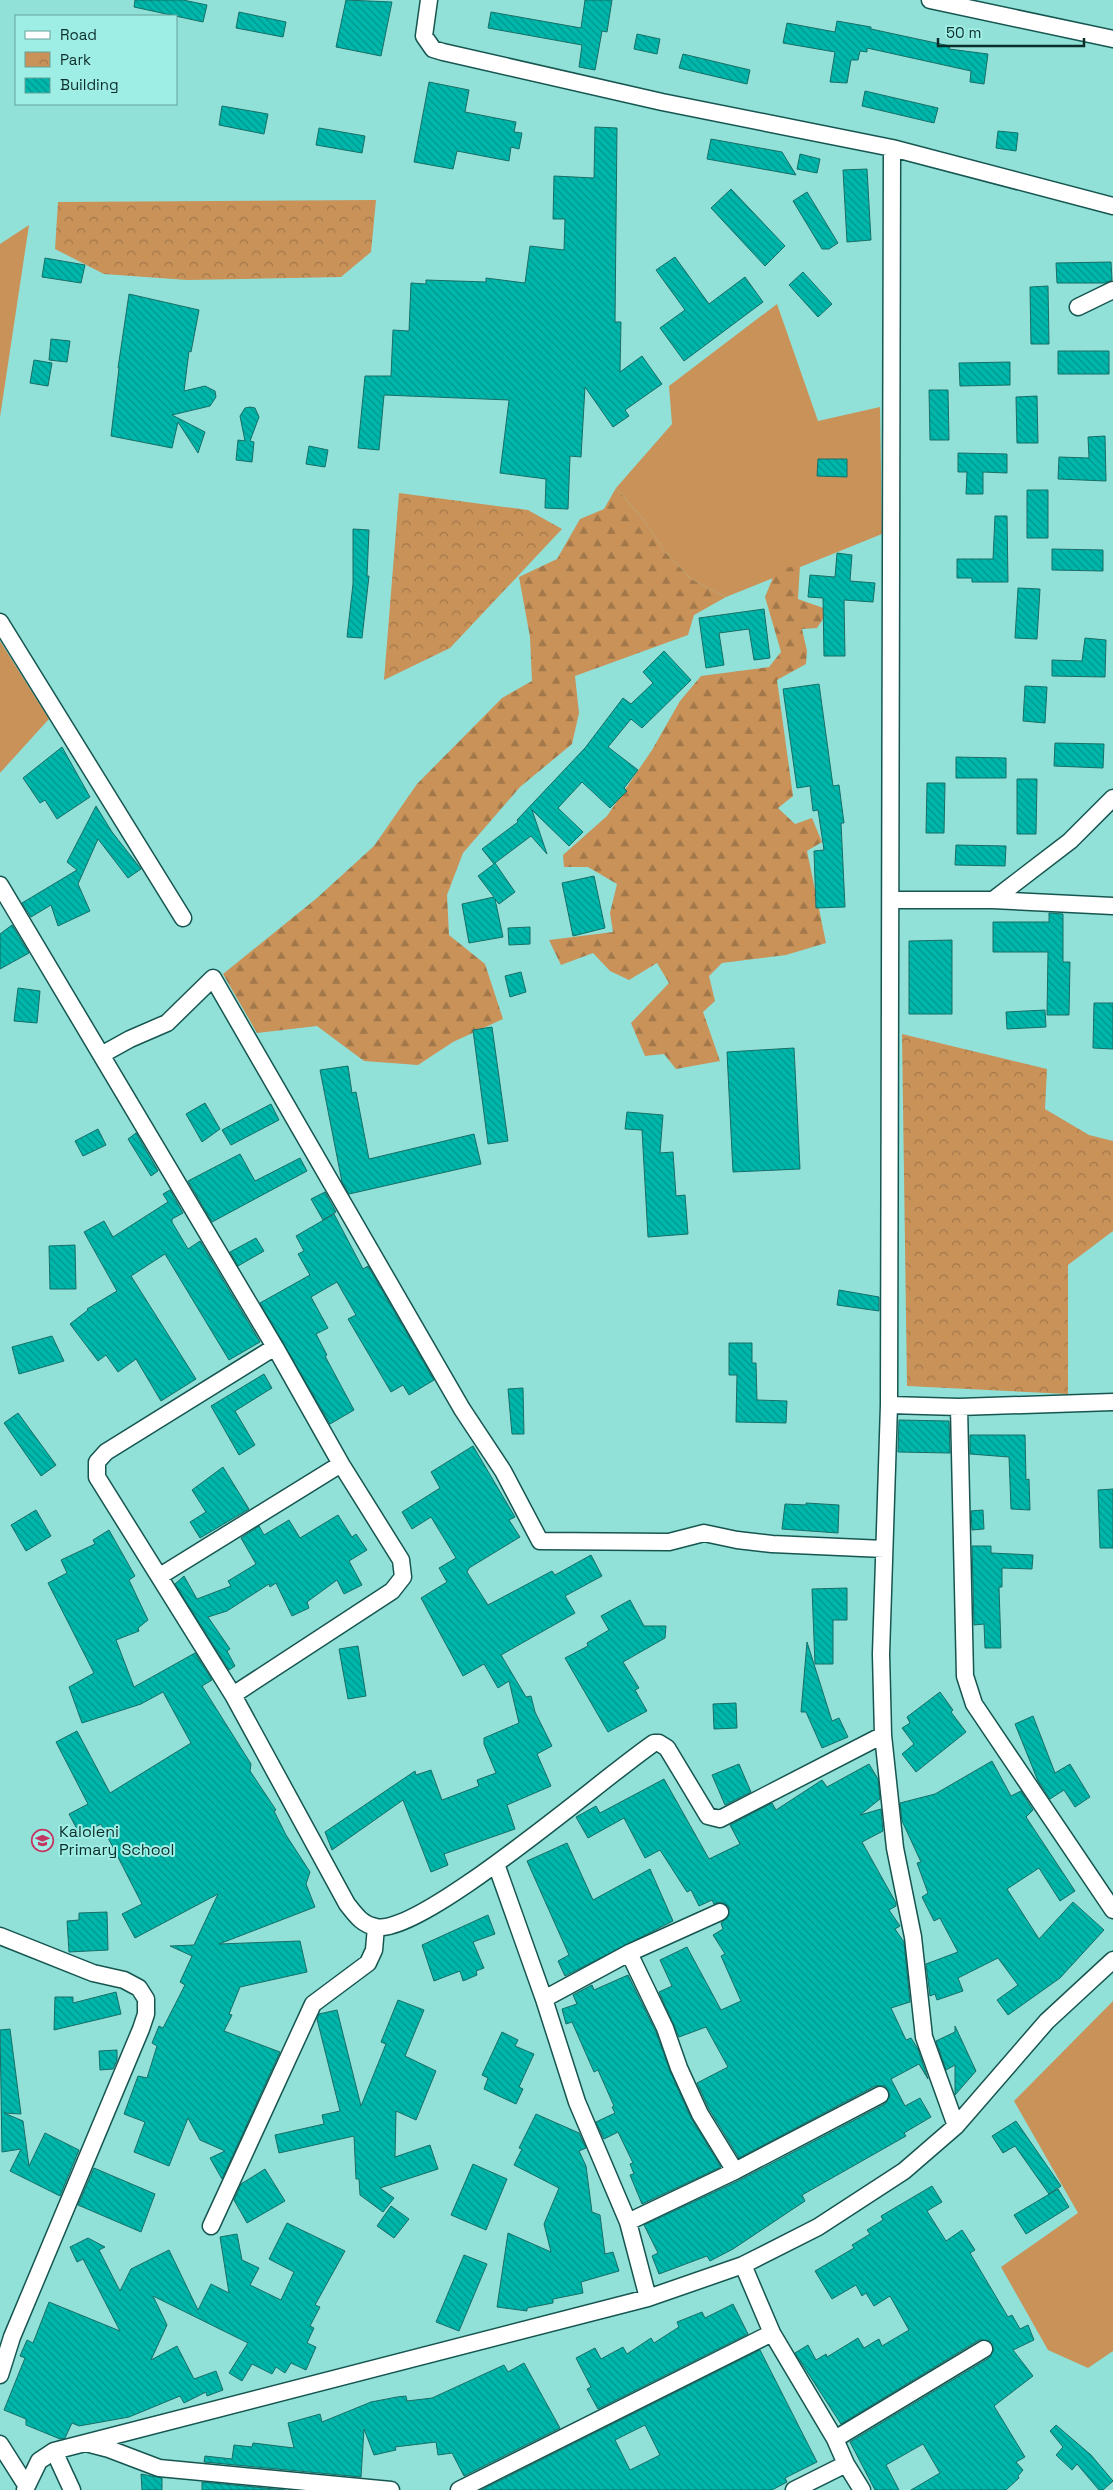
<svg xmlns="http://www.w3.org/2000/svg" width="1113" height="2490" font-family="'Space Grotesk',sans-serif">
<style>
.grass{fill:#c99259}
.forest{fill:url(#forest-firs)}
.park{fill:url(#park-crowns)}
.building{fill:url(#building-back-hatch);stroke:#176f68;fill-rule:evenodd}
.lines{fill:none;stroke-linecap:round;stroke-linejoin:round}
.street-casing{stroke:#165651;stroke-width:19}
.street{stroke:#fff;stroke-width:16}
.labels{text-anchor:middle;stroke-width:4;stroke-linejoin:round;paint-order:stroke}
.poi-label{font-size:16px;fill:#0c2e2b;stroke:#9feee5;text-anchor:start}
</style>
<defs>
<pattern id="forest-firs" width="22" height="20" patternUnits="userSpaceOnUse" patternTransform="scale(1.25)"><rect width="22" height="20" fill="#c99259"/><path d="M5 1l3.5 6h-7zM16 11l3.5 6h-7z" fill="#a2784a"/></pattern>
<pattern id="park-crowns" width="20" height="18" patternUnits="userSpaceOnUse" patternTransform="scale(1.25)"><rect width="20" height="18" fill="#c99259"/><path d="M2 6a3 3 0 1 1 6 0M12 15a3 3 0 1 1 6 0" fill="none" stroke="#a2784a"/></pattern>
<pattern id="building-back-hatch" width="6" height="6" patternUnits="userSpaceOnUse" patternTransform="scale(1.25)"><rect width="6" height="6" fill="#00b7ab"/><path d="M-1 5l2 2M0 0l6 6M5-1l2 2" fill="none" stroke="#01958b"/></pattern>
</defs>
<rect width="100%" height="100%" fill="#92e1d8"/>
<!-- grass -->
<path class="grass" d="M29,225l-29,192v-173z
M777,304l41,117 62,-14 2,127 -156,63 -35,-18 -26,-27 -22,-33 -27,-31 56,-64 -3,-38z
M0,641l49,78 -49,54z
M1113,2001v350l-25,17 -40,-18 -47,-83 77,-54 -64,-112z"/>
<!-- forest -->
<path class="forest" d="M616,488l27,31 22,33 26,27 35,18 -32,18 -6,20 -113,41 4,37 -7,31 -52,43 -57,66 -16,42 2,40 36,29 18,55 -50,23 -35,23 -54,-4 -47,-35 -60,7 -34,-59 94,-76 57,-52 43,-62 85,-86 30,-17 -2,-44 -11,-60 38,-18 23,-40 24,-10z
M800,565l-2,34 31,11 -12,18 -15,1 5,22 -1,13 -29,16 16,116 -15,12 17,16 17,-6 10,24 -15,9 19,92 -40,12 -64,8 -13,13 6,25 -12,11 17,49 -44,8 -12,-15 -19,2 -14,-33 38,-40 -12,-20 -28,17 -19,-9 -17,-18 -32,12 -12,-25 64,-8 -3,-19 7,-29 -29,-17h-24l-1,-12 44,-39 45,-66 28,-49 21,-25 68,-9 12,-15 -16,-55 11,-27z"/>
<!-- park -->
<path class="park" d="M376,200l-5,52 -30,25 -154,3 -83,-6 -49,-25 3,-47z
M399,493l129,17 34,19 -112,119 -66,32z
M902,1034l145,35 -2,40 44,26 24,6v90l-45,34v129l-161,-8z"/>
<!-- building -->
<path class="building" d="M135,0h48l24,5 -4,17 -69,-15z
M346,0l46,2 -11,54 -45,-9z
M585,0h27l-5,32 -5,-1 -7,39 -16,-3 3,-22 -94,-17 3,-16 90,16z
M239,12l47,10 -3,15 -47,-9z
M837,21l34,6v2l79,17 -1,3 39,5 -4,30 -14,-2 1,-11 -104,-23v4l-7,-1 -2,9h-7l-4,23 -17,-1 5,-30 -52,-9 4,-20 48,9z
M637,34l23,5 -3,15 -23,-5z
M683,54l67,16 -3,14 -68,-16z
M429,82l40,8 -4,22 51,10 -2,10 8,1 -3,16 -8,-2 -2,14 -52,-10 -4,18 -39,-7z
M865,91l73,17 -4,15 -72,-17z
M222,106l46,8 -4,20 -45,-9z
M595,127l22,1 -2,194h6l-1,50 22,-16 20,28 -37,26 4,6 -16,11 -28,-40 -4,70 -11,-1 -2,53 -23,-1 1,-29 -46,-6 9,-73 -125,-5 -5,55 -21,-2 7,-72h26l2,-46 16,1 2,-48 15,1v-4l60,2v-4l39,5 5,-37 34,4 1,-31h-12l1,-43 40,2z
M319,128l46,8 -3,17 -46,-8z
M998,131l20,2 -2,18 -20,-3z
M711,139l71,13 14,23 -89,-16z
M800,154l20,5 -3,14 -20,-4z
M867,169l4,71 -24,2 -4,-72z
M731,189l54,57 -20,20 -54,-58z
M807,192l31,51 -9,6h-7l-29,-48z
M675,257l34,47 36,-27 18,25 -79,59 -24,-33 25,-18 -29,-40z
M45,258l40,7 -4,18 -39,-6z
M1111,262l1,18 -7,3h-48l-1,-20z
M803,272l29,32 -14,13 -29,-32z
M1048,286l1,58h-18l-1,-57z
M129,294l70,16 -8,42 -2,-1 -5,40 21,-5 10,5 1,6 -6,9 -38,9 33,17 -7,21 -20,-31 -6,26 -61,-12 8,-68h-1z
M51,339l19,2 -3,21 -18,-2z
M1058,351h51v23h-51z
M34,360l18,3 -4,23 -18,-3z
M1010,362v23l-50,1 -1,-23z
M929,390h19l1,50h-19z
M1037,396l1,47h-21l-1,-46z
M250,407l5,1 4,9 -9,24 4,1 -2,20 -16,-2 2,-20 7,1 -5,-25 5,-8z
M1105,436l1,45 -48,-2 1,-22 30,1 -1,-21z
M309,446l19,4 -3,17 -19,-3z
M958,453l49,1v19l-24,-1v22h-17l1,-22h-9z
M818,459h29v18l-30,-1z
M1027,490h21v48h-21z
M995,516h12l1,66h-36v-4h-15v-19h36z
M353,529l16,1 -2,46h2l-7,62 -15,-1 6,-53z
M1052,549l51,1v21l-51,-1z
M837,553l15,2 -2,26 25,2 -2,19 -29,-2 1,56h-21l-1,-58 -15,-1 2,-22 25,2z
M1018,588l22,1 -3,50 -22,-1z
M764,609l6,49 -16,2 -5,-31 -30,4 5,32 -18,3 -7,-50z
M1085,638l21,2 -1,37 -53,-1v-16l30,1z
M664,651l27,29 -49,48 -11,-9 -23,28 30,23 -14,18 3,3 -17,17 -28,-26 -24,26 25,24 -14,14 -37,-36 15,44 -16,-18 -36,27 20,29 -16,12 -4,-5 8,38 -34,6 -7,-39 32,-7 -16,-21 16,-12 -12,-15 36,-27 -1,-2 68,-72 38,-50 8,6 22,-21 -10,-11z
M819,684l14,102 6,-1 5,38h-3l4,84 -29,1 -2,-57 10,-1 -6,-40 -5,1 -3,-25 -13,2 -14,-99z
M1025,686l22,1 -2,36 -22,-2z
M1055,743l49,1 -1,24 -49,-2z
M62,747l28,50 -33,22 -12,-19 -5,3 -17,-25z
M956,757l50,1v20h-50z
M1017,779h20l-1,55h-19z
M927,783h18l-1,50h-18z
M96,806l16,26 29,37 -13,9 -30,-39 -20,45 12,27 -32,15 -7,-21 -20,12 -9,-14 55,-33 -10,-8z
M956,845l50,1 -1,20 -50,-1z
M594,876l11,52 -32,8 -11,-53z
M1049,913l14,1v48h7l-1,53h-22l1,-63h-55v-30h56z
M12,925l17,28 -29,16v-35z
M530,927v17l-21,1 -1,-17z
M952,940v74h-43v-73z
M521,972l5,20 -16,5 -5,-21z
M18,988l22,3 -3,32 -23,-2z
M1094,1003h19v46l-20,-1z
M1045,1010l1,17 -39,2 -1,-17z
M492,1027l16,114 -20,3 -15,-114z
M794,1048l6,121 -67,3 -6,-120z
M348,1066l4,27 4,-1 13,67 105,-25 7,30 -132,30 -7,-12 -22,-112z
M205,1103l15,26 -18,13 -16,-28z
M271,1104l8,16 -48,25 -9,-15z
M627,1112l36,3 -3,38 13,-1 3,44 9,-1 3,39 -40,3 -6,-107 -17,-1z
M98,1129l8,16 -23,11 -8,-15z
M136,1133l22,38 -7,5 -23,-37z
M240,1154l15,27 45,-23 7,13 -95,51 -24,-41z
M170,1190l13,23 -11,6v3l16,27 12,-8 60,101 -31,18 -64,-106 -34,22 65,103 -35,22 -25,-42 -18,13 -12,-17 -8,6 -28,-37 18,-14 -1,-1 30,-18 -33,-59 20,-11 9,16 55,-35 -5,-8z
M325,1192l11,20 -13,8 -12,-21z
M334,1214l29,55 5,-3 66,114 -25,15 -6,-10 -12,7 -43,-73 8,-4 -19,-33 -26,15 17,31 -12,6 11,21 -2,1 29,54 -24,14 -70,-121 50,-28 -12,-21 6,-3 -8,-15z
M256,1238l8,13 -26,15 -8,-14z
M75,1245l1,44h-26l-1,-43z
M839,1290l40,7v14l-42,-6z
M52,1336l12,25 -45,13 -7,-27z
M729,1343h23v20h4l1,37 30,1 -1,22 -50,-1 1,-47h-8z
M264,1374l8,14 -37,23 20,34 -16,10 -28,-49z
M523,1388l1,46h-12l-4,-45z
M18,1413l38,52 -15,11 -37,-53z
M899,1420l50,1 1,32 -52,-1z
M970,1435h55l1,45 3,-1 1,31 -19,-1 -2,-52 -39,-3z
M473,1446l42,71 -6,3 11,17 -51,31 -2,4 21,33 64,-34 3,4 36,-20 11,21 -37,20 10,17 -74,42 25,42 5,-1 4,16 17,34 -15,8 14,32 -44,19 8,24 -71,25 4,11 -17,7 -28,-72 -71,50 -7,-18 90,-61 1,4 15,-5 11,30 37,-14 -2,-6 19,-7 -12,-29v-6l35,-15 -10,-42 -11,7 -14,-24 -21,12 -42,-78 26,-16 -8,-14 17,-10 -25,-41 -19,12 -10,-17 38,-24 -9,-16z
M223,1467l26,42 -49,29 -10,-16 16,-10 -14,-22z
M1113,1489v59h-13l-2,-58z
M806,1503l33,2 -1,28 -56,-4 3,-25 21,1z
M36,1510l15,26 -25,15 -15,-26z
M983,1510l1,19 -12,1 -1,-19z
M338,1515l14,22 4,-3 11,16 -18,11 13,24 -18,9 -7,-14 -30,22 2,6 -17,8 -16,-33 -6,4 -1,-3 -42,27 -19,6 22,32 -3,2 8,15 -6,4 -54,-86 9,-8 13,23 34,-13 -3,-5 28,-17 -15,-26 18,-12 5,9 25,-15 11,18z
M109,1530l26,46 -6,4 19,40 -10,8 1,3 -23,9 18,47 61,-34 17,27 -10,6 49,78 -1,7 26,39 -2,1 12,24 24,37 -4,12 9,23 -96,37 81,-3 7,31 -67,15 -11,27 3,1 -8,16 56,21 -58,127 -12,-21 15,-7 -25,-11 -12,-22 -19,48 -35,-14 11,-30 -21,-8 14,-38 9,2 10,-32 -5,-3 7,-17 4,2 22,-43 -5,-3 12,-26 -22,-10 24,-1 24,-51 -83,44 -13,-24 20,-10 -41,-80 -21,11 -11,-21 19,-10 -32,-62 21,-11 33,62 81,-50 -28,-51 -22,12 -59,19 -13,-36 25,-14 -46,-90 19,-10 -6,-13 34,-16 -2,-4z
M972,1546h19v7l42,2 -1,14 -30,-1v19h-3l2,61h-16l-1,-24 -10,1z
M847,1588v32h-14v44h-18l-3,-75z
M630,1600l14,26h22l-1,12 -42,24 16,26 -4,2 12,21 -39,21 -43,-74 23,-12 -1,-3 22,-13 -8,-14z
M807,1642l25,79 7,-3 9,19 -26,11 -16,-36h-5z
M358,1646l8,50 -18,3 -9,-50z
M940,1692l13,18 -2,2 15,20 -50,40 -14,-18 12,-10 -12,-16 8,-5 -3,-6z
M736,1703l1,25 -23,1 -1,-25z
M1033,1716l22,57 15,-9 20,33 -15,10 -11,-17 -14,9 -12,-18 -23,-57z
M992,1761l19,35 10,-5 12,19 -7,7 49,74 -15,10 -21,-33 -32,21 32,50 34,-37 31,28 -44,48 -52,37 -11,-15 21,-15 -20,-27 -40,20 5,13 -26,9 -2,-6 -5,2 -4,-32 32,-12 -16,-30 -2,-4 -6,3 -12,-24 6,-4 -11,-30 4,-1 -19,-41 -2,-18 35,-9z
M739,1764l12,28 -26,13 -13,-30z
M869,1764l9,15 2,20 -20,16 21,-6 2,22 -21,11 34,61v3l-7,4 11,16 -5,3 9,13 6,60 -19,6 15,32 5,-2 7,11 10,30 -9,-15 -28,15 14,27 15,-8 11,19 -27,16 2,3 -104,59 3,6 -72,48 -23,12 -3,-5 -48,18 -7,-18 6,-3 -14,-28 96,-45 145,-76 5,-9 -5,-9h-10l-136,72 -30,-49 -12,-26 31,-16 -22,-40 -27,10 -20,-45 13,-6 -12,-26 27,-13 34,63 20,-9 -20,-45 4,-2 -12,-19 10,-6 -2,-6 7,-6 1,-10 -8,-5 -7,2 -2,-4 -13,6 -8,-16 -4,2 -27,-42 -15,8 -21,-40 -36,20 -12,-21 20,-11 4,7 64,-34 45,80 31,-15 -10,-19 42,-22 4,7 46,-30 5,7z
M567,1843l26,57 57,-31 23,52 -108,55 -7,-15 11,-6 -42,-94z
M107,1912l1,38 -39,2 -2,-31 12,-1v-7z
M488,1915l7,19 -22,8 11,26 -8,3 1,4 -14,6 -3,-10 -26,10 -12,-36z
M628,1975l28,57 14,39 21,47 30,49 -79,37 -12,-29 4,-1 -4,-10 3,-1 -15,-31 -14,7 -8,-17 19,-9 -3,-6 2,-1 -16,-36 -4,2 -22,-50 -6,2 -4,-15 15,-5 -4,-9 19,-10 2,5z
M116,1992l5,22 -67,16 1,-33h18v6z
M398,2000l26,10 -19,46 31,15 -20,49 -20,-9 -1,46 35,-12 8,24 -58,19 14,10 -11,14 -23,-17 -1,-16h-3l-2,-43 -75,17 -4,-18 49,-11 -2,-9 18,-4 -23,-92 2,-5 18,-4 24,96 25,-62 -5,-2z
M955,2026l21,45 -21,24v-30l-9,5 -10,-29 19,-9z
M10,2029l11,85 -17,-1 19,8 6,45 16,-33 34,17 -19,46 -50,-25 11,-22 -19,3 -2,-122z
M502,2032l16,8 -3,6 19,8 -15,33 4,2 -7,15 -32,-15 4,-11 -6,-3z
M117,2050v10l-4,9 -13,1 -1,-19z
M536,2114l43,19 7,15 -7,3 7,15 6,46 8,3 5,39 8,-2 6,19 -38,11 2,11 -30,6v4l-26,5v3l-30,-4 11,-74 43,19 -7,-28 15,-36 -45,-23 8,-16 -3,-1z
M1016,2121l45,65 -12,8 -34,-48 -12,7 -11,-17z
M473,2164l34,15 -21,51 -35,-15z
M94,2168l61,26 -14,38 -63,-27z
M265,2169l20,32 -38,22 -13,-23 7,-16z
M932,2186l10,16 -15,9 19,30 16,-11 13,20 -5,3 38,64 4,-2 8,14 8,-4 6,15 -21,10 20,26 -39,30 31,51 -9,5 7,8 -5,6 1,2 -13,12h-95l29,-17 -17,-29 -37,21 13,25h-24l-25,-48 139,-84 5,-9 -5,-8 -10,-1 -138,84 -46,-71 13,-8 8,15 10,-6 1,3 31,-19 6,10 15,-9 3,7 27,-16 -19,-34 -16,10 -8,-13 -4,3 -6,-11 -24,14 -17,-28 39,-23 -2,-3 18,-11 -3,-4 16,-10 -2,-4z
M1058,2189l11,18 -43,27 -12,-19z
M391,2206l18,13 -15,19 -17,-12z
M287,2223l58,28 -30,54 5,2 -10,19 4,2 -7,15 9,4 -10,23 -15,-7 -6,10 -9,-6 -4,7 -20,-10 -10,17 -13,-8 19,-30 -95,-47 14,29 -16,35 26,-14 17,33 22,-8 7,19 -16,6 -1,-4 -22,11 -4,-7 -51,21 -50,9 -7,-3 -7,15 -5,1 -34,-14v-6l-22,-9 21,-52 -5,-2 7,-16 6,3 16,-41 71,29 -37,-72 -6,3 -7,-15 18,-9 17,9 -6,3 21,41 11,-22 38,-19 29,60 13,-26 18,9 -9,-56 17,-3 5,26 17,8 -9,17 31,15 13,-28 -25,-13z
M464,2255l23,9 -28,67 -23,-9z
M733,2304l15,30 -150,75 -11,-20 4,-2 -15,-29 19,-10 6,11 22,-12 4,7 24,-16 3,5 25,-16 -2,-5 25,-10 3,6z
M760,2350l57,112 -32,16 2,4 -15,8h-291zM645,2425l15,30 -30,15 -15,-30z
M524,2363l36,65 -96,48 -12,-23 -14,2 -2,-13 -41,5 1,3 -22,5 -10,-26 -3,48 -157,-15 1,-6 27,3 2,-14 18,2 1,-4 41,5 -6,-25 32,-9 2,8 49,-20 26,-5 9,-1 1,5 25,-3 72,-33 4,7z
M1056,2425l35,30 22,26 -10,9h-4l-22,-26 -5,6 -16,-15 7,-8 -13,-16z
M141,2474l21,4v12h-20z
M202,2482l83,8h-83z"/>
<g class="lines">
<defs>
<path id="street" d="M429,0l-5,36 9,13 10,3 219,50 230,46 -3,1257 -8,249 2,81 12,113 18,89 11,100 32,89
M930,0l183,39
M892,148l221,58
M1078,307l35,-17
M0,622l183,296
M0,885l275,462
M891,900h102l120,6
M993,900l77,-59 43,-43
M101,1055l29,-16 37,-16 46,-45 249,431 41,62 37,70 129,1 35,-9 33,7 35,4 112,5
M889,1405l70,2 154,-5
M959,1407l6,269 9,28 139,206
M160,1576l181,-112
M233,1695l159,-104 11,-14 -2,-17 -60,-96 -66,-117 -169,105 -9,10v15l136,218 114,209c8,10 15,21 29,23 46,9 230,-152 278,-184h5l8,5 41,68 12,3 163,-84
M496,1864l48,135 33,103 51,120 20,76
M0,1936l93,37 31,7 15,8 7,11v15l-5,15 -129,308 -12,38
M629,1953l36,75 14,40 21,46 35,57
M544,1999l85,-46 91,-41
M628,2222l107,-51 145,-76
M211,2226l102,-222 55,-41 6,-13 2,-23
M743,2265l29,68 63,106 11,25 16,26
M835,2439l149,-90
M86,2443l23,6 50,19 232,22
M0,2444l26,41
M54,2451l18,39
M25,2490l14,-29 15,-10 594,-153 95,-33 75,-38 86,-56 52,-45 91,-105 66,-61
M459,2490l313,-157
M794,2490l52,-26"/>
</defs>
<!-- street casing -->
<use href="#street" class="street-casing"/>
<!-- street -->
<use href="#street" class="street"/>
</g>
<!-- icons -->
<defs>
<symbol id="school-ring" viewBox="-11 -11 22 22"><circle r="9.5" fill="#9feee5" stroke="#c43662" stroke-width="1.5"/><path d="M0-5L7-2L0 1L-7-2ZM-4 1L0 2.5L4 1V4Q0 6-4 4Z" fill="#c43662"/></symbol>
</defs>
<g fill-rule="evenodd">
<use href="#school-ring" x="30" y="1828" width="25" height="25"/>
</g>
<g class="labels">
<!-- poi labels -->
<g class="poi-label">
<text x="59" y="1837">Kaloleni<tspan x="59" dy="18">Primary School</tspan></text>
</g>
</g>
<!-- legend -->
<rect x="15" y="15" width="162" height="90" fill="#9feee5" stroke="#64a19b"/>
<rect x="25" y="31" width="25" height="8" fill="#ffffff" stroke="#64a19b"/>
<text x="60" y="40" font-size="15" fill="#0c2e2b">Road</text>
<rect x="25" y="52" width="25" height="15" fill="url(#park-crowns)" stroke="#64a19b"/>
<text x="60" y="65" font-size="15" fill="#0c2e2b">Park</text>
<rect x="25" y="78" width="25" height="15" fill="url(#building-back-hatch)" stroke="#64a19b"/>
<text x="60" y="90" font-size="15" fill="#0c2e2b">Building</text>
<!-- scale -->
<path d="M938 38v8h146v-8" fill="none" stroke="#0c2e2b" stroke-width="2.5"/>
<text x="946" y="38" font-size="15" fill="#0c2e2b" stroke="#9feee5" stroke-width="4" paint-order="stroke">50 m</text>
</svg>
